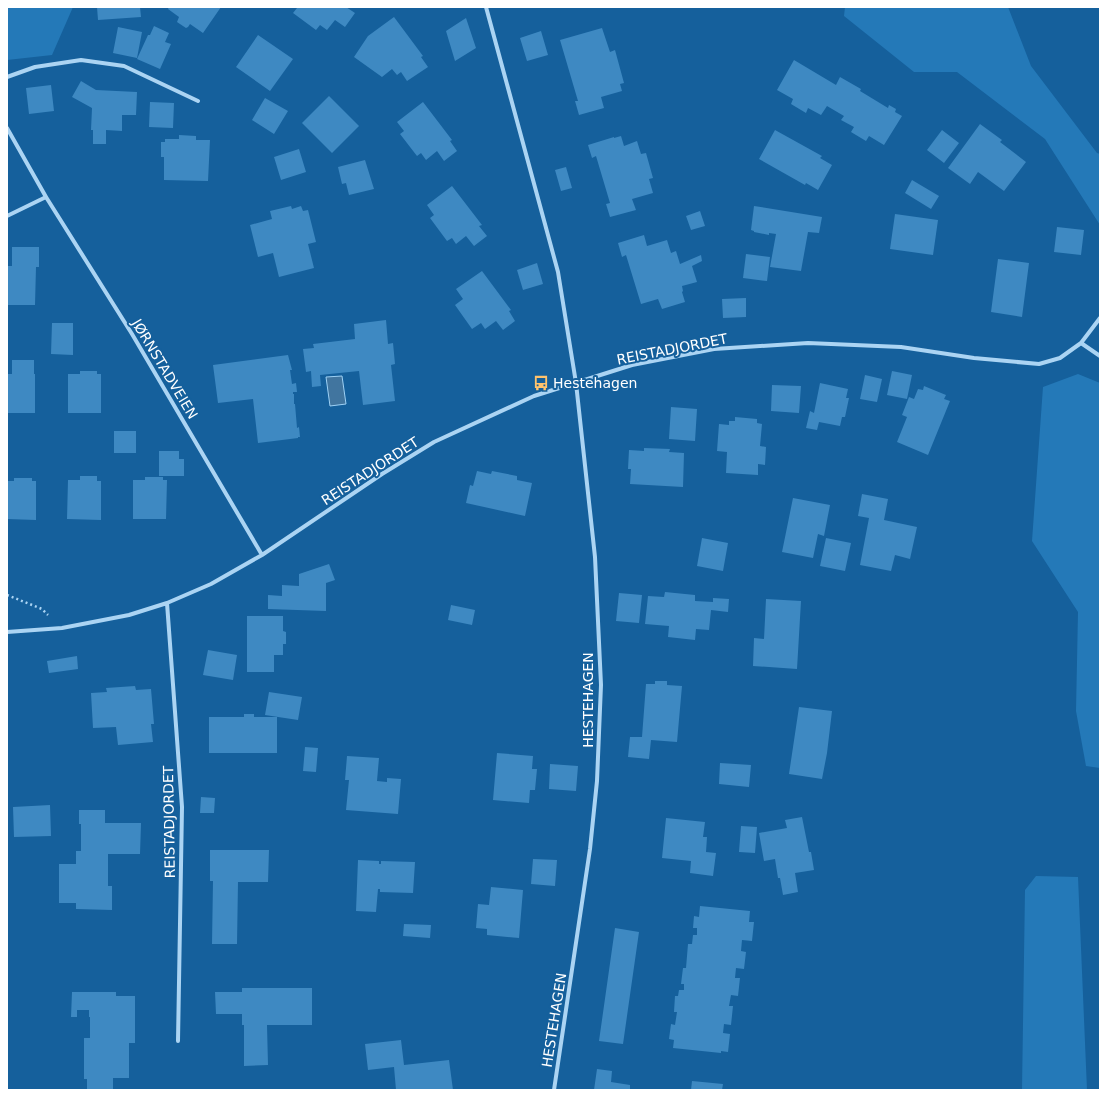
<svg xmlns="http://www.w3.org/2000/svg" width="1107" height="1097" font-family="'DejaVu Sans',sans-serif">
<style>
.green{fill:#2479b8}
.water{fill:#41759f;stroke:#9ed1f5}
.building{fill:#3e89c2}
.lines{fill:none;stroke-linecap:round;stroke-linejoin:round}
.path{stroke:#abd4f3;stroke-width:2.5;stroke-dasharray:2 3;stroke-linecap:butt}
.street{stroke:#abd4f3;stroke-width:4}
.labels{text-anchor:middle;stroke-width:4;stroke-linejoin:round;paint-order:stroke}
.street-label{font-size:14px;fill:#fff;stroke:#15609c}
.poi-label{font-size:14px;fill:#fff;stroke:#15609c;text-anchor:start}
</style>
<rect width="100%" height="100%" fill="#15609c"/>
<!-- green -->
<path class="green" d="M7,7h66l-21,48 -45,5z
M845,7h163l23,59 66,87 3,1v71l-55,-86 -88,-67h-43l-70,-56z
M1078,374l22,9v385l-14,-2 -10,-55 2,-99 -46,-71 11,-154z
M1036,876l42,1 9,213h-65l3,-200z"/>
<!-- water -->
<path class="water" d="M342,376l4,28 -16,2 -4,-29z"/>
<!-- building -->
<path class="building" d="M97,7h43l1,10 -43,3z
M169,7h52l-18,26 -13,-9 -2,3 -2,1 -9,-6 2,-5 -11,-8z
M295,7h51l9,6 -10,14 -10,-7 -8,10 -7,-5 -4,5 -23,-17 4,-5z
M394,17l29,39 -2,1 7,10 -21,14 -6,-9 -4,3 -5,-6 -10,8 -28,-20 14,-21z
M466,18l10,30 -21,13 -9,-30z
M154,26l15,7 -4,9 6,2 -11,25 -23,-10 11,-24h2z
M118,27l24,5 -5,26 -24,-5z
M602,28l8,24 5,-2 9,33 -4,1 2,7 -21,6 3,11 -25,7 -4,-14h3l-18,-61z
M541,31l7,24 -21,6 -7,-23z
M258,35l35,24 -23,32 -34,-24z
M794,60l42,25 4,-8 21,12 -1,2 28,17 1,-3 7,4 -1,3 7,4 -18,29 -15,-9 -3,5 -15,-9 3,-5 -13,-7 3,-4 -17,-10 -6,9 -13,-7 -2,5 -15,-9 2,-5 -16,-9z
M81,81l15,9 41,2 -1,23h-14v16l-16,-1v14h-13v-14h-2l1,-22 -20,-11z
M51,85l3,26 -25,3 -3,-26z
M329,96l30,30 -27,27 -30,-30z
M265,98l23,13 -14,23 -22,-14z
M150,102l24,1 -1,25 -24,-1z
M423,102l29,38 -2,1 7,10 -13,10 -7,-10 -11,9 -5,-7 -4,3 -17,-22 4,-3 -7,-9z
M980,124l22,16 -2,2 26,20 -22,29 -26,-19 -8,12 -22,-16z
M775,130l47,26 -2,2 12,7 -14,25 -12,-7 -1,2 -46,-26z
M942,130l17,13 -15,20 -17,-13z
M179,135l17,1v4h14l-2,41 -44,-1v-23h-3v-15h4v-3h14z
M621,136l3,10 13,-5 4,13 5,-1 7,25 -4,1 4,14 -21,6 4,11 -26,7 -4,-13 4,-1 -14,-47 -4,2 -4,-13 26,-8v1z
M299,149l7,23 -25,8 -7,-23z
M365,160l9,29 -25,6 -3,-12 -4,1 -4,-17z
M566,167l6,21 -11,3 -6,-21z
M912,180l27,16 -8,13 -26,-16z
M452,186l30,39 -3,1 8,10 -13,10 -8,-10 -10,8 -4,-6 -5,3 -17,-23 4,-3 -7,-10z
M291,206l1,3 9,-3 2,5 5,-1 8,32 -8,2 6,24 -35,9 -6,-24 -15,4 -8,-32 22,-6 -2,-8z
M754,206l68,11 -3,16 -11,-1 -7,39 -31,-4 6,-33 -7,-1v2l-15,-3v-1l-3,-1z
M700,211l5,15 -14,4 -5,-14z
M895,214l43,6 -5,35 -43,-6z
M1057,227l27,3 -3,25 -27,-3z
M644,235l3,11 20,-6 4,13 5,-2 4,13 21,-9 1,6 -10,5 5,16 -15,4 1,5 -1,1 3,10 -23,7 -4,-10 -17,5 -15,-49 -4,2 -4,-14z
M12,247h27v20h-3l-1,38h-28v-39h5z
M746,254l24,3 -3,24 -24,-3z
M998,259l31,4 -7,54 -31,-5z
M537,263l6,21 -20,6 -6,-20z
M482,271l29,39 -2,1 6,10 -12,9 -7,-9 -11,8 -4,-6 -9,6 -17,-24 8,-6 -7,-10z
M746,298v19l-23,1 -1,-19z
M386,320l2,24 5,-1 2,21 -4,1 4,36 -32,4 -4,-34 -39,4 1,11 -9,1 -1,-16 -5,1 -3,-23 11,-1 -1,-4 42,-5 -1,-15z
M52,323h21v32l-22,-1z
M288,355l4,15h-2l2,14 4,-1 1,9h-4v2h1v10h1l2,24 2,-1 1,10h-2v1l-40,5 -5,-44 -35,4 -5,-38z
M12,360h22v14h1v39h-28v-39h5z
M80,371h17v3h4v39h-33v-39h12z
M892,371l20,4 -5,24 -20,-4z
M865,375l17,4 -5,23 -17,-3z
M820,383l28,6 -2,9h3l-4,19h-3l-2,9 -21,-4 -2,8 -11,-2 4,-17 4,2z
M772,385l29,1 -2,27 -28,-2z
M924,386l22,9 -2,4 6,2 -22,54 -31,-13 10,-25 -5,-2 7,-18 5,2 4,-10 5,1z
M671,407l26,2 -2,32 -26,-2z
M735,417l22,2v4l5,1 -2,22 6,1 -1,18 -7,-1v11l-32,-2 1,-21 -10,-1 2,-27 10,1v-4h6z
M114,431h22v22h-22z
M644,448l26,1 -1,3 15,1 -1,34 -53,-3 1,-15h-3l1,-19 15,1z
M159,451h20v8h5v17h-25z
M477,471l14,3 1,-3 25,5v4l15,3 -7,33 -59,-13 4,-18 3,1z
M80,476h17v5h4v39l-34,-1 1,-39h12z
M145,477h18v3h4l-1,39h-33v-39h12z
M14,478h18v3h4v39l-29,-1v-38h7z
M862,494l26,5 -4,21 33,7 -7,32 -15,-4 -4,16 -31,-6 9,-47 -11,-2z
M793,498l37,7 -6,31 -6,-2 -5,24 -31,-6z
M702,538l26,5 -5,28 -26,-5z
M826,538l25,5 -6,28 -25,-5z
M329,564l6,16 -9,3v28l-58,-2v-14l14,1v-11l17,1v-12z
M665,592l30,3v6l18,1v-4l16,1 -1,13 -17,-2 -2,20 -13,-1 -1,11 -27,-3 1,-11 -24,-2 3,-28 16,1z
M619,593l23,2 -3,28 -23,-2z
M766,599l35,2 -4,68 -44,-3 1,-28 10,1z
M451,605l24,5 -3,15 -24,-5z
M247,616h36v15l3,1v12h-3v11h-9v17h-27z
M208,650l29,5 -4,25 -30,-5z
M77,656l1,13 -29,4 -2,-12z
M655,681h12v4l15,1 -5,56 -26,-2 -2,19 -21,-2 2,-20h12l4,-53h9z
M135,686l1,4 15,-1 3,35h-3l2,18 -35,3 -2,-18 -23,1 -2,-35 16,-1 -1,-4z
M269,692l33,5 -4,23 -33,-5z
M799,707l33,4 -5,42 -5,26 -33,-5z
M244,714h10v3h23v36h-68v-36h35z
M305,747l13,1 -2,24 -13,-1z
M497,753l36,3 -1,13h5l-2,21h-5l-1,13 -36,-3z
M347,756l32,2 -2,23 10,1v-4l14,1 -3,35 -52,-4 3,-30h-4z
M720,763l31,2 -2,22 -30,-3z
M550,764l28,2 -2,25 -27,-2z
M201,797l14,1 -1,15h-14z
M50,805l1,31 -37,1 -1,-30z
M79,810h26v13h36l-1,31h-32v32h4v24l-36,-1v-6h-17v-39h17v-13h5v-27h-2z
M802,817l7,35h2l3,18 -19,3 3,19 -15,3 -3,-17h-2l-3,-19 -11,2 -5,-28 28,-5 -2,-8z
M666,818l39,4 -2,15h4l-1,15 10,1 -3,23 -23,-3 1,-12 -29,-3z
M741,826l16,1 -2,26 -16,-1z
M210,850h59l-1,32h-30l-1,62h-25l1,-63h-3z
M533,859l24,1 -2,26 -24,-2z
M358,860l21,1v3h2v-3l34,1 -2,31 -33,-1v-3h-2l-2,23 -20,-1z
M491,887l32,3 -4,48 -32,-3v-6l-11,-1 2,-24 11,1z
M700,906l50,5 -1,11h5l-2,19 -10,-1 -1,11 5,1 -2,17 -8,-1 -1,10h5l-2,18 -7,-1 -2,11h4l-2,19 -7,-1 -1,9 7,1 -2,18 -7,-1v2l-48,-5 1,-8 -5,-1 2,-15 4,1 2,-13h-3l1,-16h3l1,-6h5v-6h-3l2,-16h3l2,-24h4l1,-9h4v-7h-4l1,-12 5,1z
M404,924l27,1 -1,13 -27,-2z
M615,928l24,4 -16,112 -24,-3z
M242,988h70v37h-45l1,40 -24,1v-41h-2v-11h-26l-1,-22h27z
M72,992h44v4h19v47h-6v35h-16v12h-26v-11h-3v-41h6v-21h-1v-7h-12v7h-6z
M401,1040l3,25 45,-5 4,30h-57l-2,-23 -26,3 -3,-26z
M597,1069l15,2 -1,11 19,3v5h-36z
M692,1081l31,3 -1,6h-31z"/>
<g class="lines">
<!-- path -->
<path class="path" d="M7,595l35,14 6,6"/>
<!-- street -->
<path class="street" d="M486,7l72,265 18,111 19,174 6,128 -4,96 -7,68 -36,241
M7,77l28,-10 46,-7 43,6 74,35
M7,128l39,69 86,137 130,221
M7,216l39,-19
M1081,343l19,13
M167,603l15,204 -4,234
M7,632l55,-4 67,-13 38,-12 44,-19 51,-29 120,-81 52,-32 100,-46 98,-31 82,-16 94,-6 93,4 73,11 65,6 21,-6 21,-15 19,-25"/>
</g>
<!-- icons -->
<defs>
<symbol id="bus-bare" viewBox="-9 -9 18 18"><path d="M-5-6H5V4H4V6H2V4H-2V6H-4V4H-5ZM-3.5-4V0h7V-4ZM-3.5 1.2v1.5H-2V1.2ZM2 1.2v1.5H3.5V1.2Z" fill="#ffc36d" stroke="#15609c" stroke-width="2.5" paint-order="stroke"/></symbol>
</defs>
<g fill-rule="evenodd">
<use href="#bus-bare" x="530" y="372" width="22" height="22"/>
</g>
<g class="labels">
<!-- street labels -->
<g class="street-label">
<text transform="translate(672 349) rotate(-11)" y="5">REISTADJORDET</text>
<text transform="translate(165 369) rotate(59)" y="5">JØRNSTADVEIEN</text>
<text transform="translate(370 471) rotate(-33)" y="5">REISTADJORDET</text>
<text transform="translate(588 700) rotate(-90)" y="5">HESTEHAGEN</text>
<text transform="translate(169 822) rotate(-91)" y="5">REISTADJORDET</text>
<text transform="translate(554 1020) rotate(-81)" y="5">HESTEHAGEN</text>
</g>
<!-- poi labels -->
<g class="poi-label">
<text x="553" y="388">Hestehagen</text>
</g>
</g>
<!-- border -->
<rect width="1107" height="1097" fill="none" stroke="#ffffff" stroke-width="16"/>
</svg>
